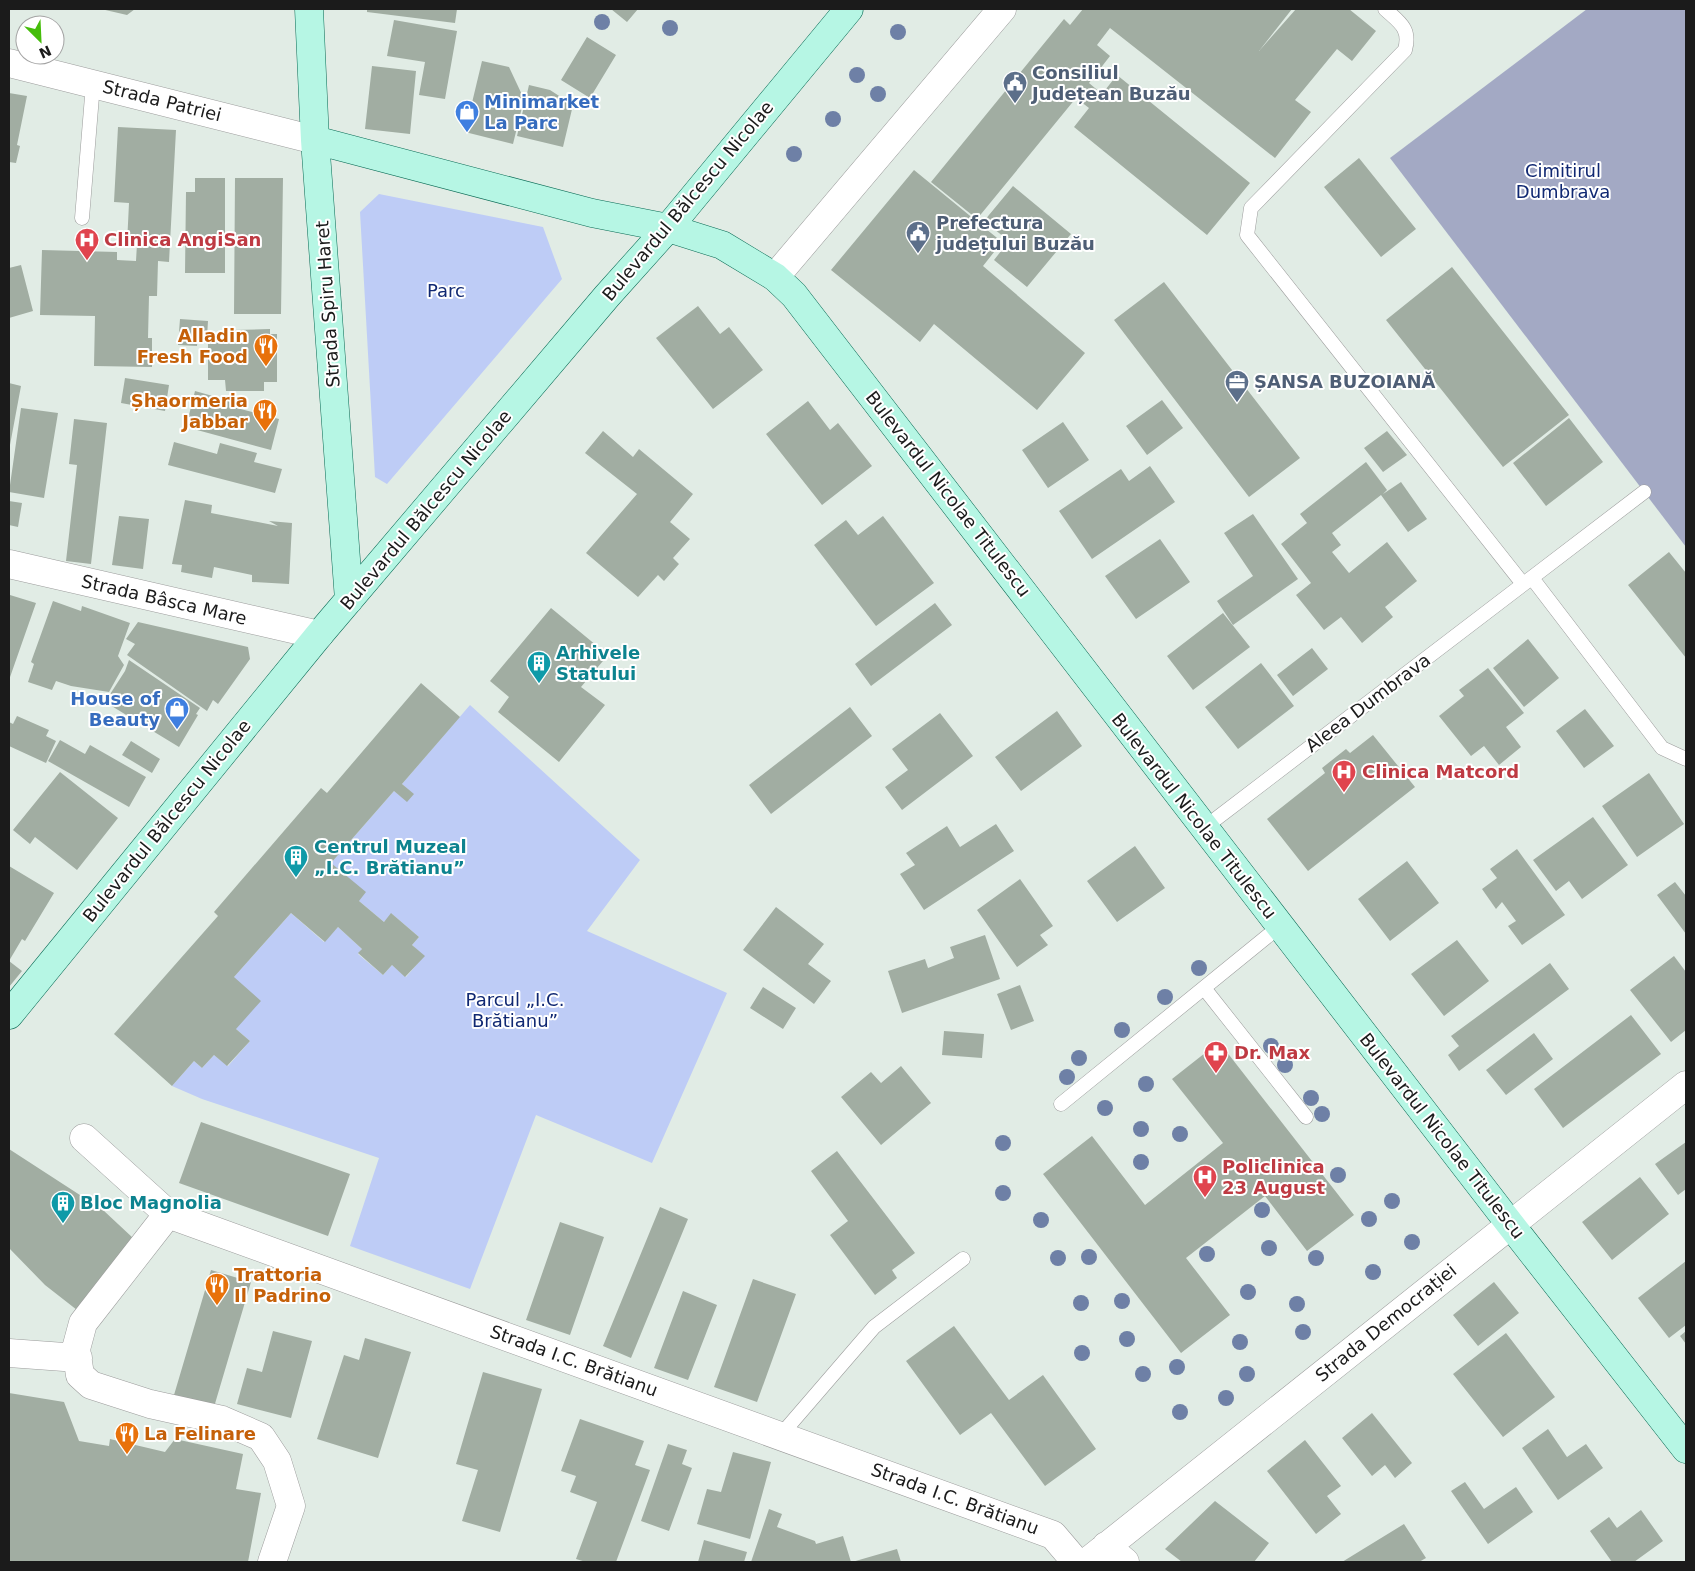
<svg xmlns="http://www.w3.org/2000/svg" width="1695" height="1571" font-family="'DejaVu Sans',sans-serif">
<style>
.cemetery{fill:#a3a9c4}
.park{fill:#beccf6}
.building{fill:#a1ada2}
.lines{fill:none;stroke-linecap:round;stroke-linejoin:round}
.lane-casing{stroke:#9c9c9c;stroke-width:15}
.street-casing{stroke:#9c9c9c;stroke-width:29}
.secondary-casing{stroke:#0a6b55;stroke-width:29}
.lane{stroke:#fff;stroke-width:14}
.street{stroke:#fff;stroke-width:28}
.secondary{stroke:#b6f6e4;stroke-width:28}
.tree{fill:#6e80a6}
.labels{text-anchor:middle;stroke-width:4;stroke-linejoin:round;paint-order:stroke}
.service-label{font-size:18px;font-weight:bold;fill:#4e5e75;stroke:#fff;text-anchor:start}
.street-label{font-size:18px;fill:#1b1b1b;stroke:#fff}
.shop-label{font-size:18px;font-weight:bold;fill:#366cbe;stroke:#fff;text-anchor:start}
.park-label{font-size:18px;fill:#102872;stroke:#fff}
.health-label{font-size:18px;font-weight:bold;fill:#be3a42;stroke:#fff;text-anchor:start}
.food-label{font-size:18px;font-weight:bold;fill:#c56008;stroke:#fff;text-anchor:end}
.culture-label{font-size:18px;font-weight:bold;fill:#0d838f;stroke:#fff;text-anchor:start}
</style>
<rect width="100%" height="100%" fill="#e1ece5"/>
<!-- cemetery -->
<path class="cemetery" d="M1587,9h99v538l-296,-389z"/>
<!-- park -->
<path class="park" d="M379,194l164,33 19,52 -175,205 -12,-7 -15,-265z
M470,705l170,155 -53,71 140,62 -75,170 -116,-48 -66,174 -120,-43 29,-88 -177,-59 -30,-13 22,-25 8,7 12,-13 14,11 22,-25 -14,-12 -2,-52 57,-64 33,29 14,-15 24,22 -4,5 25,21 9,-10 14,12 18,-21 -12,-11 7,-8 -27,-23 -8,8 -25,-21 -28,-38 63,-72 13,10 6,-7 -11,-10z"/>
<!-- building -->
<path class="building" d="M101,9h34l-8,6z
M367,9h90l-2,14 -88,-11z
M611,9h27l-11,13z
M1083,9h209l-33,42 37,-42h53l27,22 -24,30 -15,-12 -42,51 16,12 -36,46 -165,-130 -13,17 13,11 -21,27 13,11 15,-19 133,108 -43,52 -133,-108 15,-19 -13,-10 -99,121 -46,-37 133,-163 6,6z
M394,20l63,11 -12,68 -26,-4 6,-33 -38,-6z
M587,37l29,18 -26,43 -29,-18z
M482,61l27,6 15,32 -11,45 -48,-12z
M372,66l44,5 -6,63 -45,-5z
M529,85l21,5 23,15 -10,42 -46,-11z
M9,93l18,3 -10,49 3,1 -4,17 -7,-1z
M118,127l58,3 -7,132 -11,-1 -1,35h-8l-1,42h4v29l-58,-1 1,-50 -55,-1 2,-65 75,2v8l19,1 1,-17h-10l2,-41 -15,-1z
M1359,158l57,71 -35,28 -57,-70z
M914,170l88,72 -19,24 102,87 -48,57 -103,-86 -14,18 -89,-72z
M195,178h30v95h-40l1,-81h9z
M235,178h48l-2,136h-47z
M1013,186l58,48 -44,53 -33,-27 15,-19 -25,-20z
M21,265l12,46 -24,7v-50z
M1452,267l117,148 -66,52 -117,-147z
M1164,282l136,176 -51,39 -135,-177z
M698,306l22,28 9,-7 34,43 -50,39 -57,-71z
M180,319l28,2 -1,16h-9l-1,9 -19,-1z
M270,329v5h7v48h-13v9h-38l-1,-11h-17v-39h25v-11z
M125,378l44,7 -4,26 -44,-8z
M9,383l12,3 -11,59 -1,-1z
M195,391l39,11 -1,5 46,12 -8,31 -85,-23z
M1162,400l21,28 -36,27 -21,-29z
M808,401l22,29 8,-7 34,43 -50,39 -56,-71z
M21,408l37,5 -14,85 -35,-6z
M1569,418l34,44 -57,44 -33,-43z
M74,419l33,4 -16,141 -25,-3 11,-96 -8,-1z
M1063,422l26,38 -41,28 -26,-38z
M603,431l30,26 6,-8 54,45 -23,28 20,17 -17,19 6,6 -15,17 -6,-6 -20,22 -52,-44 51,-59 -52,-41z
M1387,431l20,24 -24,17 -19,-24z
M174,442l43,12 3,-11 37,10 -3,9 28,7 -7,24 -107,-28z
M1366,462l21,28 -4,4 18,-12 26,37 -19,13 -27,-37 -49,38 9,12 -9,7 17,21 38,-31 30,39 -32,26 8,10 -31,26 -21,-26 -17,13 -28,-35 15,-12 -30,-39 26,-21 -7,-9z
M1150,466l25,36 -83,57 -33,-48 62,-42 8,12z
M185,500l27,5 -1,8 67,13 -9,-5 23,2 -3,61 -37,-2v-7l-38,-8 -2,11 -31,-6 1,-7 -10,-1z
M9,501l13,2 -4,24 -9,-2z
M1253,514l45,65 -65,46 -16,-24 36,-25 -29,-43z
M119,516l30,3 -6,50 -31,-4z
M883,516l51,67 -58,43 -62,-81 32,-25 12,15z
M1160,539l30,43 -54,37 -31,-43z
M1669,552l17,21v85l-58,-73z
M10,595l26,8 -27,77v-82z
M53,601l28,10 1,-5 48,17 -12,33 6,9 -15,27 -38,-6 -15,-5 -4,9 -24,-8 6,-18 -3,-2z
M935,603l17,22 -81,61 -16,-22z
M551,608l57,47 -27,32 24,18 -46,57 -61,-50 11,-15 -19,-16z
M1223,613l27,34 -57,43 -26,-34z
M138,622l110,25 2,12 -32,45 -5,-4 -6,11 -80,-56 8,-11 -9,-5z
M1528,639l31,39 -35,29 -31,-39z
M1312,648l16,21 -35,27 -16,-21z
M129,660l71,48 -4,6 2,1 -19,32 -74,-45 20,-31z
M1261,663l33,43 -56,43 -33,-42z
M1488,668l36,45 -18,14 15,20 -22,18 -15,-19 -13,10 -32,-40 25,-20 -5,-6z
M421,683l39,34 -58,67 12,10 -7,8 -13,-11 -63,72 35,29 -7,9 25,21 7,-9 28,24 -7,8 13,11 -20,21 -13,-12 -9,10 -25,-22 4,-4 -24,-22 -13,15 -34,-29 -57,64 27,24 -25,28 14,12 -23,25 -13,-11 -12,13 -8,-7 -22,25 -58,-52 104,-118 -4,-4 107,-124 6,5z
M850,707l22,29 -101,78 -22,-29z
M1585,709l29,37 -30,22 -28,-37z
M1057,711l25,35 -61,45 -26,-34z
M940,713l33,43 -71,54 -17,-23 23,-17 -16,-21z
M17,716l32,14 -3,6 10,5 -10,22 -37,-17v-24l4,2z
M1373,735l42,52 -107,84 -41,-52 58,-46 -3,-5 24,-19 4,4z
M60,740l25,14 5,-9 56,32 -17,30 -81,-46z
M131,741l29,18 -8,14 -30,-18z
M60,772l58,46 -41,52 -42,-33 -5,7 -17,-14z
M1649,773l35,51 -47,33 -35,-51z
M1593,817l35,48 -46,34 -13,-18 -13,10 -23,-31z
M996,824l18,27 -90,59 -24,-36 15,-9 -9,-12 41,-27 13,21z
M1135,846l30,42 -48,34 -30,-41z
M1517,849l48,66 -43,30 -14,-19 8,-5 -14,-19 -6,7 -14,-20 15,-11 -7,-9z
M1407,861l32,42 -49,38 -32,-42z
M9,866l45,27 -29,48 -3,-2 -13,22z
M1020,879l33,47 -13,9 8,10 -31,22 -40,-57z
M1675,882l11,14v38l-29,-39z
M776,907l48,37 -16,20 23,17 -17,23 -71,-54z
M985,935l15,44 -98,34 -14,-42 37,-12 3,9 26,-10 -4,-11z
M1457,940l32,41 -45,35 -33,-42z
M1674,956l12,16v58l-15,12 -41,-52z
M9,961l13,10 -13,16z
M1550,963l19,26 -110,82 -11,-16 11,-9 -8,-10z
M1020,985l14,36 -23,9 -14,-36z
M763,987l33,21 -13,21 -33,-21z
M1631,1015l30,39 -98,74 -29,-39z
M944,1031l40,3 -2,24 -40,-3z
M1534,1033l19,26 -47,36 -20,-25z
M1219,1042l135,173 -47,36 -42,-55 -79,62 44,57 -49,38 -138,-179 49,-38 53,69 78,-62 -51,-64z
M901,1066l30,37 -50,42 -40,-48 30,-25 10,11z
M201,1122l149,52 -22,62 -149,-53z
M1686,1142v47l-8,6 -23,-31z
M9,1149l94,61 30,28 -56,72 -32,-25 -36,-37z
M837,1151l78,102 -23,17 5,8 -22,17 -45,-60 18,-14 -37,-50z
M1640,1177l29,37 -57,46 -30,-38z
M660,1207l28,12 -57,139 -28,-12z
M560,1222l44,15 -34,98 -44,-15z
M1686,1261v64l-17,13 -31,-40z
M211,1270l40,12 -37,125 -40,-12z
M753,1279l43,15 -39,108 -43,-15z
M1494,1282l25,31 -41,33 -25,-31z
M683,1291l34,14 -29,75 -34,-12z
M954,1326l55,74 34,-25 53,74 -51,37 -54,-73 -31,22 -54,-74z
M273,1331l39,10 -21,77 -54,-14 10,-36 15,4z
M1686,1331v13l-6,-8z
M1506,1333l49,64 -52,40 -50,-63z
M365,1338l46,14 -33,106 -61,-19 27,-84 15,5z
M483,1372l59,17 -42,143 -38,-11 16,-51 -22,-6z
M9,1393l55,9 15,39 30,5 1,-7 55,13 10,-13 68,15 -7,35 25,4 -13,69h-239z
M1372,1413l40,50 -17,15 -10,-13 -13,11 -30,-38z
M580,1419l64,22 -9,24 15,5 -34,92h-30l-10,-3 21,-57 -27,-10 6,-16 -15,-5z
M1548,1429l19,28 19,-13 17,24 -45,32 -36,-52z
M1305,1440l36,46 -14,10 14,18 -25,20 -49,-63z
M668,1444l19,6 -5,14 10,4 -23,63 -28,-10z
M733,1452l38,10 -21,77 -53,-15 10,-35 14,3z
M1465,1482l19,27 32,-22 17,25 -45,32 -37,-53z
M1215,1501l54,42 -15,19h-72l-17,-13z
M769,1509l13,5 -5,13 38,14 1,3 27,-8 8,26h-100z
M1641,1510l22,31 -29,21h-22l-22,-31 19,-14 8,11z
M1404,1524l22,34 -7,4h-77z
M704,1540l43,12 -3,10h-46z
M897,1549l4,13h-49z"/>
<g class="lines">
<defs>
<path id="lane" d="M1385,9c14,13 26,19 20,41l-154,158 -4,27 276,349
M82,218l11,-134
M1532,578l130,170 24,11
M1204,828l440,-336
M1204,988l102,129
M1061,1104l219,-178
M780,1436l94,-109 89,-68"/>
<path id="street" d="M9,63l306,77
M775,277l227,-268
M9,564l310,71
M84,1138l84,76 885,321 23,27
M168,1214l-85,109 -7,26 4,26 11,10 59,19 72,16 39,17 16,24 14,45 -19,56
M9,1353l69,5
M1106,1546l19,16
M1087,1562l599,-477"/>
<path id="secondary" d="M309,9l6,131 34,460
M315,140l277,73 76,15 54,17 53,32 19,18 716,929 176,225
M9,1015l310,-380 288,-339 61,-68 181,-219"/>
</defs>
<!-- lane casing -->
<use href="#lane" class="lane-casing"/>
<!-- street casing -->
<use href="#street" class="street-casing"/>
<!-- secondary casing -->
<use href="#secondary" class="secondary-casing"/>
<!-- lane -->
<use href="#lane" class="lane"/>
<!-- street -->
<use href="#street" class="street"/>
<!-- secondary -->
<use href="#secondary" class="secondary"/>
</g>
<!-- trees -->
<g class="tree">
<circle cx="602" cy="22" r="8"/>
<circle cx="670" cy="28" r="8"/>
<circle cx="898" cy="32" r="8"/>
<circle cx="857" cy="75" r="8"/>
<circle cx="878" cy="94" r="8"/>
<circle cx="833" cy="119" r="8"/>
<circle cx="794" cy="154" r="8"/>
<circle cx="1199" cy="968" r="8"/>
<circle cx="1165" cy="997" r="8"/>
<circle cx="1122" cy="1030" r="8"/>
<circle cx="1271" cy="1046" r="8"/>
<circle cx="1079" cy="1058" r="8"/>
<circle cx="1285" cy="1065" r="8"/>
<circle cx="1067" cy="1077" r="8"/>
<circle cx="1146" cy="1084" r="8"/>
<circle cx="1311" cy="1098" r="8"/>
<circle cx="1105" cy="1108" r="8"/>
<circle cx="1322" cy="1114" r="8"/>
<circle cx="1141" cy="1129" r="8"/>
<circle cx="1180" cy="1134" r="8"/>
<circle cx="1003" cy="1143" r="8"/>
<circle cx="1141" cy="1162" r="8"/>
<circle cx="1338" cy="1175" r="8"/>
<circle cx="1003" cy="1193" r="8"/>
<circle cx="1392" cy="1201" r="8"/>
<circle cx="1262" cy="1210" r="8"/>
<circle cx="1369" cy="1219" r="8"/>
<circle cx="1041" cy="1220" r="8"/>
<circle cx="1412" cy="1242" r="8"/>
<circle cx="1269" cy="1248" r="8"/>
<circle cx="1207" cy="1254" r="8"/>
<circle cx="1089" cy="1257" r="8"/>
<circle cx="1058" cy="1258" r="8"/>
<circle cx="1316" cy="1258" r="8"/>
<circle cx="1373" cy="1272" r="8"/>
<circle cx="1248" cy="1292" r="8"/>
<circle cx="1122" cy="1301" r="8"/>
<circle cx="1081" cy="1303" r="8"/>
<circle cx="1297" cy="1304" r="8"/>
<circle cx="1303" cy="1332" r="8"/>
<circle cx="1127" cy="1339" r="8"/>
<circle cx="1240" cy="1342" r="8"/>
<circle cx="1082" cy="1353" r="8"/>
<circle cx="1177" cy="1367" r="8"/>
<circle cx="1143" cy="1374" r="8"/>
<circle cx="1247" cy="1374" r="8"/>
<circle cx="1226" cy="1398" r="8"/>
<circle cx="1180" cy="1412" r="8"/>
</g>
<!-- icons -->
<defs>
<symbol id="civic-pin" viewBox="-11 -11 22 30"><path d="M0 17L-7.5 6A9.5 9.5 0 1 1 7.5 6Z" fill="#5c6f8a" stroke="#fff"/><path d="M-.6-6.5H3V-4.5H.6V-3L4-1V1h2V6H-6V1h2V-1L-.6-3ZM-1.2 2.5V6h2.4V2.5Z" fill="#fff"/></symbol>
<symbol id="shop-pin" viewBox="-11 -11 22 30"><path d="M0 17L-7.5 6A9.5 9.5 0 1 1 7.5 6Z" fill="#3f7fe0" stroke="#fff"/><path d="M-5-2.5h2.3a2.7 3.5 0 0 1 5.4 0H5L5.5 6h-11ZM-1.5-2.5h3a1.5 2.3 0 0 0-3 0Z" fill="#fff"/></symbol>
<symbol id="hospital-pin" viewBox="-11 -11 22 30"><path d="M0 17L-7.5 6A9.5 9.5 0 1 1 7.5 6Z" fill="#e0444e" stroke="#fff"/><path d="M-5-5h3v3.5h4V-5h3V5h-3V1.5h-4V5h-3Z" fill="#fff"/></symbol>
<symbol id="restaurant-pin" viewBox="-11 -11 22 30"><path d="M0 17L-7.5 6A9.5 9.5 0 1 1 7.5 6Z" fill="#e8710a" stroke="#fff"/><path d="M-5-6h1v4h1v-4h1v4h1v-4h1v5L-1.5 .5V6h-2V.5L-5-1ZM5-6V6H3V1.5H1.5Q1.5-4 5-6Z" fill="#fff"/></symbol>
<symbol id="office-pin" viewBox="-11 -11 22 30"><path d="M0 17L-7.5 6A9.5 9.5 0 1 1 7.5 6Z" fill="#5c6f8a" stroke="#fff"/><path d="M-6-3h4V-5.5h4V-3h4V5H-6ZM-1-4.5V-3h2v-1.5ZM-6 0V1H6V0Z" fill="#fff"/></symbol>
<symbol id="building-pin" viewBox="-11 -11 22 30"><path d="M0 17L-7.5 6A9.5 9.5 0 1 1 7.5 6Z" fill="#0f9aa8" stroke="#fff"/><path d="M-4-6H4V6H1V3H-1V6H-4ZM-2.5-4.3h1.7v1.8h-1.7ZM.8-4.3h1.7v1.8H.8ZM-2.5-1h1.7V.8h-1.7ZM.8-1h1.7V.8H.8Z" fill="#fff"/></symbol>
<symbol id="pharmacy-pin" viewBox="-11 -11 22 30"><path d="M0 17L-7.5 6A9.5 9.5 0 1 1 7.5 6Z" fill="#e0444e" stroke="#fff"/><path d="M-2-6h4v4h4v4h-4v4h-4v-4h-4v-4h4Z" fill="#fff"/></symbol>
</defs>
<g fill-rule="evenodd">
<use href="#civic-pin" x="1001" y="69" width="28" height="38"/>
<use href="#shop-pin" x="453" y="98" width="28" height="38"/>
<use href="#civic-pin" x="904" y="219" width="28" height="38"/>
<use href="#hospital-pin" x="73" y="226" width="28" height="38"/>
<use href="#restaurant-pin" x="252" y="332" width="28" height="38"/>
<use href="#office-pin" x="1223" y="368" width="28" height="38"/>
<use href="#restaurant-pin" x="251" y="397" width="28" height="38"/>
<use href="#building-pin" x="525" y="649" width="28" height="38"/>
<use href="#shop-pin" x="163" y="695" width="28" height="38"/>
<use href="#hospital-pin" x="1330" y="758" width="28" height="38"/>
<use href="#building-pin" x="282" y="843" width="28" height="38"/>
<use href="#pharmacy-pin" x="1202" y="1039" width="28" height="38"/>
<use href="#hospital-pin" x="1191" y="1163" width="28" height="38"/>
<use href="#building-pin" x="49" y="1189" width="28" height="38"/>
<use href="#restaurant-pin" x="203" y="1271" width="28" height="38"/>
<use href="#restaurant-pin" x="113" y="1420" width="28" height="38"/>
</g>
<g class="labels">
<!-- service labels -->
<g class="service-label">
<text x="1032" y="79">Consiliul<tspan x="1032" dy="21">Județean Buzău</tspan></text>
<text x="936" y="229">Prefectura<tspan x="936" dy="21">județului Buzău</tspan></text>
<text x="1254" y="388">ȘANSA BUZOIANĂ</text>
</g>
<!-- street labels -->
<g class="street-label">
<text transform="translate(162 101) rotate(14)" y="6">Strada Patriei</text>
<text transform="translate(688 201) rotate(-50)" y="6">Bulevardul Bălcescu Nicolae</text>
<text transform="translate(328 304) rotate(-94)" y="6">Strada Spiru Haret</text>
<text transform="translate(948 494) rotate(52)" y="6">Bulevardul Nicolae Titulescu</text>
<text transform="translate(426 510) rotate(-50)" y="6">Bulevardul Bălcescu Nicolae</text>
<text transform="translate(164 600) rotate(13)" y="6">Strada Bâsca Mare</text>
<text transform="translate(1368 703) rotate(-37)" y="6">Aleea Dumbrava</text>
<text transform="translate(1194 816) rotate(52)" y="6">Bulevardul Nicolae Titulescu</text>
<text transform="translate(167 821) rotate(-51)" y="6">Bulevardul Bălcescu Nicolae</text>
<text transform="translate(1442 1136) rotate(52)" y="6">Bulevardul Nicolae Titulescu</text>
<text transform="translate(1386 1323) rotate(-39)" y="6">Strada Democrației</text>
<text transform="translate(574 1361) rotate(20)" y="6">Strada I.C. Brătianu</text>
<text transform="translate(955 1499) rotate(20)" y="6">Strada I.C. Brătianu</text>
</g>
<!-- shop labels -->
<g class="shop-label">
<text x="484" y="108">Minimarket<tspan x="484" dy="21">La Parc</tspan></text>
<text x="160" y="705" text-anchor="end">House of<tspan x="160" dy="21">Beauty</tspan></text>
</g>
<!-- park labels -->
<g class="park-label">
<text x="1563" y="177">Cimitirul<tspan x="1563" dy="21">Dumbrava</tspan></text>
<text x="446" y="297">Parc</text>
<text x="515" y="1006">Parcul „I.C.<tspan x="515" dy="21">Brătianu”</tspan></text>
</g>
<!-- health labels -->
<g class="health-label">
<text x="104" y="246">Clinica AngiSan</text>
<text x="1362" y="778">Clinica Matcord</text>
<text x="1234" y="1059">Dr. Max</text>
<text x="1222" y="1173">Policlinica<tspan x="1222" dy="21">23 August</tspan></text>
</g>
<!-- food labels -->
<g class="food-label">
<text x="248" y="342">Alladin<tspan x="248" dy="21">Fresh Food</tspan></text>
<text x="248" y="407">Șhaormeria<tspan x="248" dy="21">Jabbar</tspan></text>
<text x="234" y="1281" text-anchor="start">Trattoria<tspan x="234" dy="21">Il Padrino</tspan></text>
<text x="144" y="1440" text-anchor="start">La Felinare</text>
</g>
<!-- culture labels -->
<g class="culture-label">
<text x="556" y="659">Arhivele<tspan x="556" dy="21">Statului</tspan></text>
<text x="314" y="853">Centrul Muzeal<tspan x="314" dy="21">„I.C. Brătianu”</tspan></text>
<text x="80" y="1209">Bloc Magnolia</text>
</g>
</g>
<!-- border -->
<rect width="1695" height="1571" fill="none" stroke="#1b1b1b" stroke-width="20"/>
<!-- north arrow -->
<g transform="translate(40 40) rotate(156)"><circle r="24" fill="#ffffff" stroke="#a4a4a4"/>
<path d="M0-4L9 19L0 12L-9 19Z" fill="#45bd0a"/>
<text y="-8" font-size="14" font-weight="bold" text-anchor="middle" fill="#1b1b1b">N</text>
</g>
</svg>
